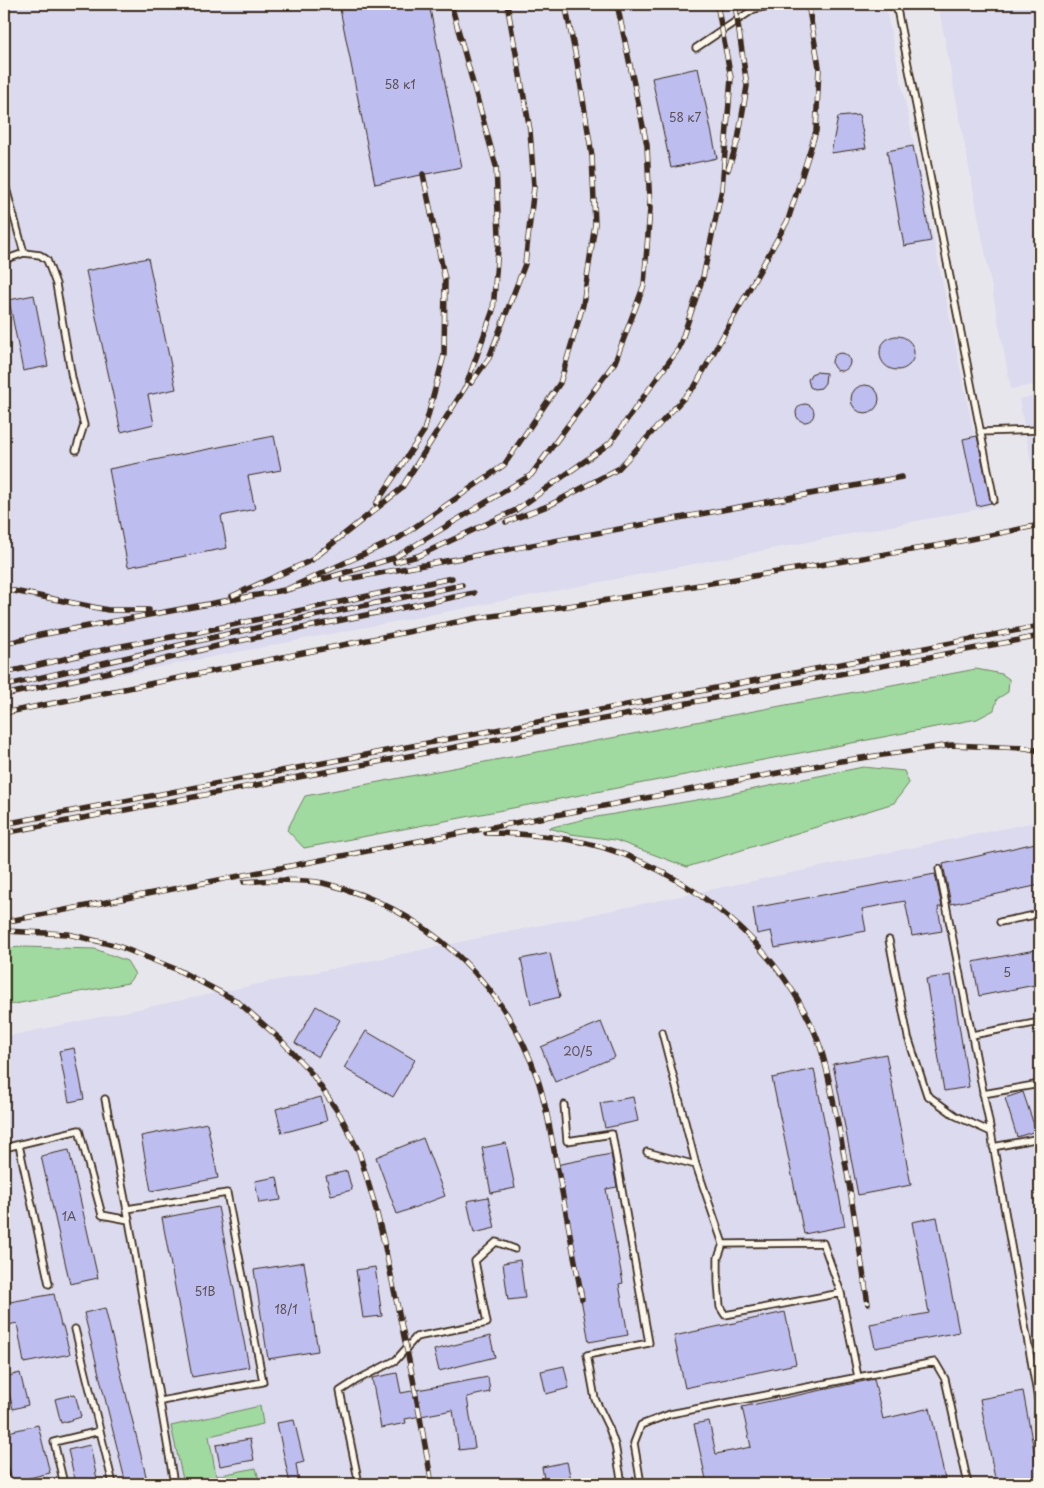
<svg xmlns="http://www.w3.org/2000/svg" width="1044" height="1488" font-family="'Playpen Sans',sans-serif">
<style>
.built{fill:#dbdaee}
.green{fill:#a0daa0;stroke:#6e825f}
.building{fill:#bdbeef;stroke:#3b2a1e}
.lines{fill:none;stroke-linecap:round;stroke-linejoin:round}
.lane-casing{stroke:#3b2a1e;stroke-width:9}
.lane{stroke:#fbf7ec;stroke-width:5.5}
.rail-casing{stroke:#3b2a1e;stroke-width:5.5}
.rail{stroke:#fbf7ec;stroke-width:4;stroke-dasharray:11;stroke-linecap:butt}
.labels{text-anchor:middle;stroke-width:5;stroke-linejoin:round;paint-order:stroke}
.number-label{font-size:12px;fill:#5c4f52}
</style>
<rect width="100%" height="100%" fill="#e8e6ed"/>
<filter id="ink" filterUnits="userSpaceOnUse"><feTurbulence type="fractalNoise" baseFrequency=".02" numOctaves="2"/><feDisplacementMap in="SourceGraphic" scale="10" xChannelSelector="R" yChannelSelector="G"/><feConvolveMatrix kernelMatrix="1 2 1 2 8 2 1 2 1" color-interpolation-filters="sRGB"/></filter>
<g filter="url(#ink)">
<!-- built -->
<path class="built" d="M4,4h881l104,503 -985,190z
M938,4h102v380l-29,5z
M1040,395v112l-21,-108z
M1040,821v663h-1036v-447z"/>
<!-- green -->
<path class="green" d="M976,669l26,5 7,5 -1,13 -11,7 -3,11 -17,9 -673,129 -17,-18 18,-34z
M863,767l41,4 5,12 -15,20 -207,64 -72,-27 -44,-6 -22,-6 36,-9 135,-23z
M23,947l72,2 32,12 8,13 -7,9 -124,23v-58z
M260,1406l3,18 -54,12 7,40 40,-8 4,16h-76l-13,-58z"/>
<!-- building -->
<path class="building" d="M339,4h90l33,163 -87,17z
M698,68l19,90 -46,10 -19,-90z
M859,115l7,33 -35,5 7,-36z
M913,146l18,95 -27,5 -17,-95z
M148,258l28,131 -28,6 6,29 -33,8 -35,-161z
M34,295l14,71 -25,5 -14,-71z
M880 353a17 17 0 1 1 34 0a17 17 0 1 1-34 0Z
M832 362a9 9 0 1 1 18 0a9 9 0 1 1-18 0Z
M816,372l10,1 -1,10 -4,5 -7,1 -4,-2 -2,-7 3,-6z
M851 399a14 14 0 1 1 28 0a14 14 0 1 1-28 0Z
M796 413a9 9 0 1 1 18 0a9 9 0 1 1-18 0Z
M274,436l7,34 -33,6 7,33 -34,7 6,32 -99,19 -19,-98z
M977,436l14,67 -14,3 -14,-67z
M1040,842v43l-89,19 -8,-40z
M935,874l7,33h-4l4,24 -30,5 -7,-35 -43,8 4,22 -91,17 -4,-17 -14,3 -4,-26z
M1040,949v35l-61,12 -6,-34z
M550,953l10,44 -29,7 -10,-45z
M951,975l18,112 -25,4 -18,-112z
M316,1006l24,14 -22,37 -23,-14z
M601,1022l14,35 -60,25 -14,-35z
M366,1031l49,29 -22,37 -49,-29z
M74,1048l10,51 -15,3 -10,-51z
M886,1054l25,131 -53,10 -25,-131z
M814,1069l31,157 -41,8 -32,-156z
M1023,1092l13,39 -19,6 -12,-39z
M321,1097l6,24 -45,12 -6,-24z
M633,1097l5,24 -33,7 -5,-25z
M207,1123l11,55 -67,13 -10,-55z
M423,1138l22,58 -48,18 -21,-57z
M506,1143l9,45 -24,5 -9,-45z
M69,1150l29,128 -28,6 -29,-128z
M611,1154l6,33 -11,2 17,94 -4,1 9,51 -39,7 -33,-177z
M347,1171l5,19 -21,5 -5,-19z
M277,1177l4,23 -22,3 -4,-22z
M488,1197l7,31 -21,5 -7,-32z
M218,1207l31,160 -57,10 -30,-159z
M937,1217l22,115 -84,16 -5,-24 59,-11 -17,-91z
M520,1260l5,38 -17,2 -5,-37z
M304,1262l14,89 -50,8 -14,-89z
M375,1267l7,49 -19,2 -7,-48z
M54,1294l7,32h2l7,28 -46,9 -7,-40 -13,3v-23z
M105,1308l43,176h-22l-42,-171z
M785,1312l11,52 -111,24 -11,-52z
M490,1336l5,21 -56,14 -5,-21z
M564,1366l5,22 -23,6 -5,-23z
M20,1373l8,32 -15,4 -8,-32z
M397,1373l4,20 87,-16 2,15 -23,5 8,51 -16,2 -6,-40 -48,9 1,4 -25,5 -9,-50z
M874,1379l9,40 47,-11 16,76h-239l-13,-60 15,-3 7,33 35,-7 -9,-40z
M1023,1391l17,93h-44l-16,-85z
M75,1394l6,23 -20,6 -6,-24z
M294,1420l10,42 -8,2 3,20h-9l-13,-61z
M38,1425l12,48 -46,11v-51z
M250,1439l4,21 -34,6 -4,-21z
M90,1445l8,39h-22l-8,-34z
M567,1462l5,22h-27l-3,-17z"/>
<g class="lines">
<defs>
<path id="lane" d="M896,4l98,496
M696,48l58,-39 25,-5
M4,181l20,72 -20,7
M24,253l16,2 7,5 9,24 16,94 12,47 -8,25
M980,432l60,-2
M939,869l52,263
M1000,922l40,-8
M889,940l19,97 19,58 29,21 35,16 49,279
M662,1032l34,133 27,79 -5,14v24l2,25 5,8 116,-22
M972,1035l68,-13
M983,1094l57,-10
M105,1099l24,121 45,264
M564,1105l3,36 45,-7 37,209 -62,12 8,44 14,29 6,17 7,39
M19,1145l30,139
M993,1147l47,-9
M4,1148l75,-18 23,85 27,5
M647,1152l49,13
M127,1209l100,-16 36,189 -102,19
M723,1244l100,-1 18,50 17,84
M75,1329l38,155
M64,1484l-10,-42 46,-11
M359,1484l-19,-93 17,-11 39,-20 20,-23 71,-14 -12,-62 21,-19 19,7
M641,1484l-7,-41 7,-18 29,-11 265,-52 10,17 23,105"/>
</defs>
<!-- lane casing -->
<use href="#lane" class="lane-casing"/>
<!-- lane -->
<use href="#lane" class="lane"/>
<defs>
<path id="rail" d="M565,4l12,58 15,94 3,68 -12,81 -23,78 -56,82 -105,73 -116,53 111,-33 137,-83 84,-113 29,-77 6,-76 -3,-64 -30,-141
M728,170l10,-30 9,-54 -12,-82
M471,383l18,-25 36,-94 9,-77 -4,-57 -23,-126
M376,504l48,-73 20,-76 1,-75 -22,-106
M506,522l44,-17 68,-36 77,-83 93,-166 28,-89 3,-64 -11,-63
M318,555l83,-66 65,-103 27,-76 6,-74 -3,-70 -45,-162
M395,562l23,-6 98,-46 94,-67 69,-95 24,-71 19,-88 9,-111 -14,-74
M342,580l560,-103
M4,589l104,21h41
M232,596l80,-36 11,-10
M4,644l36,-9 250,-46
M4,673l112,-26 83,-15 253,-54
M4,686l228,-53 230,-48
M4,695l146,-32 79,-20 245,-50
M4,713l473,-95 113,-15 351,-58 99,-20
M4,824l1036,-198
M4,833l1036,-197
M486,833c26,0 53,2 79,6 104,15 209,97 250,194 11,26 15,54 21,81 13,62 22,126 32,190
M244,882c22,-2 58,-3 79,1 101,24 182,99 215,197 9,27 13,57 19,85 8,44 17,89 25,134
M4,922l399,-78 438,-83 110,-16 75,3 14,3
M4,931l64,3 50,12 60,24 59,31 43,38 32,35 28,41 19,37 15,50 9,36 30,141 19,105
M4,1456l6,28"/>
</defs>
<!-- rail casing -->
<use href="#rail" class="rail-casing"/>
<!-- rail -->
<use href="#rail" class="rail"/>
</g>
</g>
<g class="labels">
<!-- number labels -->
<g class="number-label">
<text x="400" y="89">58 к1</text>
<text x="685" y="122">58 к7</text>
<text x="1007" y="977">5</text>
<text x="578" y="1056">20/5</text>
<text x="69" y="1221">1А</text>
<text x="205" y="1296">51В</text>
<text x="286" y="1314">18/1</text>
</g>
</g>
<!-- margin -->
<rect width="1044" height="1488" fill="none" stroke="#fbf7ec" stroke-width="20"/>
<rect x="10" y="10" width="1024" height="1468" fill="none" stroke="#3b2a1e" stroke-width="2" filter="url(#ink)"/>
</svg>
